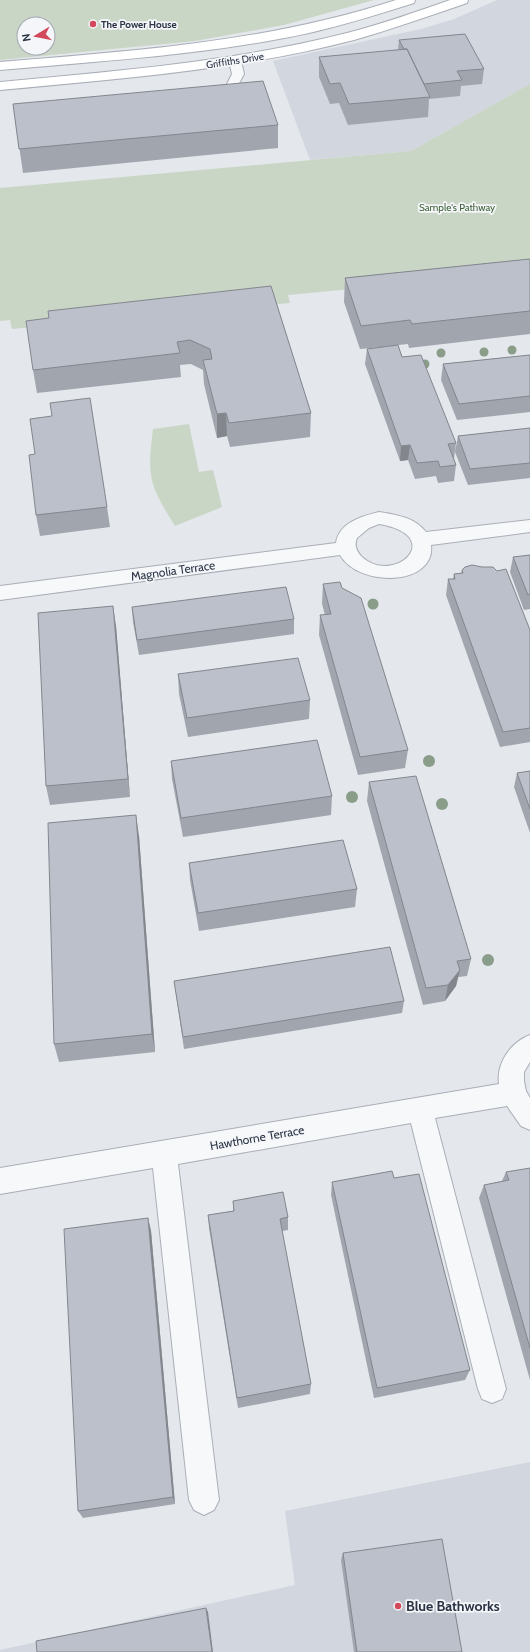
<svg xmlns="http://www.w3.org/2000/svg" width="530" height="1652" font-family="Cabin,sans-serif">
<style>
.built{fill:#d2d6de}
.green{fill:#c9d6c5;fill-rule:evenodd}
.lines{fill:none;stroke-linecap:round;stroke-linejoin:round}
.service-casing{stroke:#a9aeb7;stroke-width:2}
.minor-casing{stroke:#a9aeb7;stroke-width:2}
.secondary-casing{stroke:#a9aeb7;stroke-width:2}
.service{fill:#f7f8fa;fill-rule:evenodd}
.minor{fill:#f7f8fa;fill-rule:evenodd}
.secondary{fill:#fff;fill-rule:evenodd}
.tree{fill:#899d89}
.wall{fill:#a1a5ae}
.shaded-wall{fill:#83868d}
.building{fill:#bbc0ca;stroke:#83868d}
.poi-dot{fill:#d1495b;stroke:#f4f6f9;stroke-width:1.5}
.labels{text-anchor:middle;stroke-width:3.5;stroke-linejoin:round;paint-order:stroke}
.far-poi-label{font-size:10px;font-weight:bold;fill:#2b3445;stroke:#f4f6f9;text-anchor:start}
.far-street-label{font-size:10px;fill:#2b3445;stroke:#f4f6f9}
.far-park-label{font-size:10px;fill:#3f6138;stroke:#f4f6f9}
.street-label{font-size:12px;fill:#2b3445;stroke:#f4f6f9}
.near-poi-label{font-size:14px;font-weight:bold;fill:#2b3445;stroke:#f4f6f9;text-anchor:start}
</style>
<rect width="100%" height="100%" fill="#e4e7ec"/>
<!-- built -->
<path class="built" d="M497,0h33v84l-119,67 -101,9 -37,-99 148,-32 33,-10z
M530,1462v190h-530v-2l295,-65 -10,-74z"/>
<!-- green -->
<path class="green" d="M0,0h374l-90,25 -89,16 -195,19zM24,24h24v24h-24z
M530,84v188l-242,23 2,8 -278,26 -2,-9 -10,1v-133l411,-37z
M189,424l10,48 14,-2 9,37 -47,19c-26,-42 -28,-48 -22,-97z"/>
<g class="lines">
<defs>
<path id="service" d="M235,58l6,3 3,13 -18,34h-8l-2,-2 16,-32 -3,-13z"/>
<path id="minor" d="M379,512c18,3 35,5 47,20l104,-12v12l-99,13c5,41 -72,43 -91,10l-340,45v-14l336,-43c3,-21 27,-27 43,-31zM379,524c69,12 15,62 -17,33 -6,-6 -8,-12 -5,-19l12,-10z
M530,1035v27l-6,10v9l2,10 4,7v32l-9,-4 -14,-20 -72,12 71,271 -4,10 -10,4 -10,-4 -4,-10 -67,-266 -233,41 41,336 -5,10 -10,5 -10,-5 -5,-10 -36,-332 -153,26v-26l499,-84c-3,-21 12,-42 31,-49z"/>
<path id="secondary" d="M396,0h19l-1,3c-35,11 -70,22 -105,30 -101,22 -206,28 -309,37v-8c135,-11 267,-20 396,-62z
M450,0h18l-1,3c-38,13 -75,26 -113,37 -115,30 -236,39 -354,50v-8c116,-11 233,-20 347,-49 35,-9 69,-21 103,-33z"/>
</defs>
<!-- service casing -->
<use href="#service" class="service-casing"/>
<!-- minor casing -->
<use href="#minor" class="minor-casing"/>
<!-- secondary casing -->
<use href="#secondary" class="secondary-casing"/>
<!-- service -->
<use href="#service" class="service"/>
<!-- minor -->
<use href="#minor" class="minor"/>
<!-- secondary -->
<use href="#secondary" class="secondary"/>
</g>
<!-- trees -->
<g class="tree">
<circle cx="512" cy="350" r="4.5"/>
<circle cx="484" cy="352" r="4.5"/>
<circle cx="441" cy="353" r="4.5"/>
<circle cx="425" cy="364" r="4.5"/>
<circle cx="373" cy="604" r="5.5"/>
<circle cx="429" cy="761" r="6"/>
<circle cx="352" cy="797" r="6"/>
<circle cx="442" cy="804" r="6"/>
<circle cx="488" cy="960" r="6"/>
</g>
<!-- wall -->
<path class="wall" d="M399,40l85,29 -2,15 -21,2 -1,10 -31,3 -1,18 -80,8 -9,-22 -9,1 -11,-27v-20l79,-7z
M13,104l265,21v23l-255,25z
M530,259v75l-121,14 -1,-4 -10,1 4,12 54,86 -2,16 2,6 -2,16 -16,2 -2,-7 -21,3 -7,-19 -8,1 -35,-97 2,-15 26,-3 -33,3 -16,-47 1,-24z
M271,286l40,127 -1,24 -80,10 -3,-11 -10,2 -13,-54 -1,-14 -12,-6 -11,1 1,12 -144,16 -4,-23 16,-52z
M530,355v57l-73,8 -16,-40 2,-16z
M530,428v50l-62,7 -13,-33 3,-16z
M35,454l72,53 3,20 -70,9 -4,-21z
M530,555v54l-6,1 -14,-38 3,-15z
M462,570l68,60v112l-30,5 -54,-152 2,-16h5l1,-5 7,-1z
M323,584l19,4 66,162 -3,18 -47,7 -39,-140 1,-20h5l-3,-11z
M132,607l162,12v15l-155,21 -6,-33z
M116,626l14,171 -80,8 -4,-19z
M178,674l132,26 -1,19 -121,18 -9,-43z
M171,761l161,35 -1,19 -148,22 -11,-58z
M530,771v62l-16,-46 3,-14z
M369,782l102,177 -4,17 -9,1 -2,9 -11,15 -22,4 -56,-204z
M139,836l16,216 -96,10 -5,-18z
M189,863l168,26 -2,18 -156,24 -9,-51z
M174,981l230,20 -2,12 -218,36z
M530,1168v212l-51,-182 5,-13 18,-4 4,-9z
M394,1178l76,192 -5,10 -91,18 -43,-203 1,-13z
M233,1201l55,16v13l-6,1 29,153 -1,10 -72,14 -29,-180 -1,-13 25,-4z
M148,1218l3,13 24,273 -92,14 -5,-7z
M343,1553l119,99h-108l-13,-92z"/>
<!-- shaded-wall -->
<path class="shaded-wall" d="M226,413l1,23 -10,2v-24z
M410,445l-2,15 -8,1 1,-15z
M113,606l3,20 14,171 -2,-18z
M136,815l3,21 16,216 -3,-18z
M460,970l-4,16 -11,15 3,-16z
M148,1218l3,13 24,273 -2,-7z
M206,1608l2,4 5,40h-1z"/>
<!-- building -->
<path class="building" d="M465,34l19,35 -27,2 5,9 -38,4 -17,-35h-3l-5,-9z
M407,49l23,48 -81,7 -9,-21 -10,1 -11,-27z
M263,81l15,44 -259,24 -6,-45z
M530,259v52l-118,13 -2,-4 -49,6 -16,-48z
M271,286l40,127 -82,10 -3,-10 -9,1 -14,-54 9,-1 -2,-10 -20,-9 -13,2 3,11 -147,17 -7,-49 23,-3 -1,-7z
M398,345l4,12 19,-2 35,88 -8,1 8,21 -16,2 -2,-6 -21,2 -7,-18 -9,1 -34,-97z
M530,355v41l-71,8 -16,-40z
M90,398l17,109 -71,8 -7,-60 6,-1 -5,-35 22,-3 -2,-13z
M530,428v35l-60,6 -12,-33z
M530,555v39l-2,1 -15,-38z
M472,565l10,2h11l4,4 9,-2 24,61v98l-27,4 -55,-153h7l-1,-5 9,-1 -1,-3 3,-3z
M340,582l2,6 19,10 47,152 -48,7 -40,-142 11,-1 -8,-30z
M286,587l8,32 -157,21 -5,-33z
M113,606l15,173 -82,7 -8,-173z
M298,658l12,42 -123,18 -9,-44z
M317,740l15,56 -151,22 -10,-57z
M530,771v38l-13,-36z
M416,776l55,183 -14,2 3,9 -12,15 -22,3 -57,-206z
M136,815l16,219 -98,10 -6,-221z
M343,840l14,49 -159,24 -9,-50z
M390,947l14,54 -221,36 -9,-56z
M530,1168v180l-46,-163 25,-5 -3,-8z
M392,1171l2,7 25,-4 51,196 -93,18 -45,-206z
M283,1192l5,25 -8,2 31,165 -74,14 -29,-183 26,-4 -1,-10z
M148,1218l25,279 -95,14 -14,-282z
M442,1539l20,113h-105l-14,-99z
M206,1608l6,44h-175l-1,-11z"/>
<!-- markers -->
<g class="poi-dot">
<circle cx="93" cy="24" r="4"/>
<circle cx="398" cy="1606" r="4"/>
</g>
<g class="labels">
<!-- far-poi labels -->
<g class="far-poi-label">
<text x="101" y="28">The Power House</text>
</g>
<!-- far-street labels -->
<g class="far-street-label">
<text transform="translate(235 60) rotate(-9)" y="4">Griffiths Drive</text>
</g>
<!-- far-park labels -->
<g class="far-park-label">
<text x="457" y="211">Sample's Pathway</text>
</g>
<!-- street labels -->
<g class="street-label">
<text transform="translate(173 571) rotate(-8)" y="4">Magnolia Terrace</text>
<text transform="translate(257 1138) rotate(-10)" y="4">Hawthorne Terrace</text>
</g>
<!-- near-poi labels -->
<g class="near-poi-label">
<text x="406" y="1611">Blue Bathworks</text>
</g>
</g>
<!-- north arrow -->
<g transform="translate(36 36) rotate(260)"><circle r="19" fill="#f4f6f9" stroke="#a4a8b1"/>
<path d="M0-3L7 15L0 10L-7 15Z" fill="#d1495b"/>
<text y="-6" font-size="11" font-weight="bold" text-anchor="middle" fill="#2b3445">N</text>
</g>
</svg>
